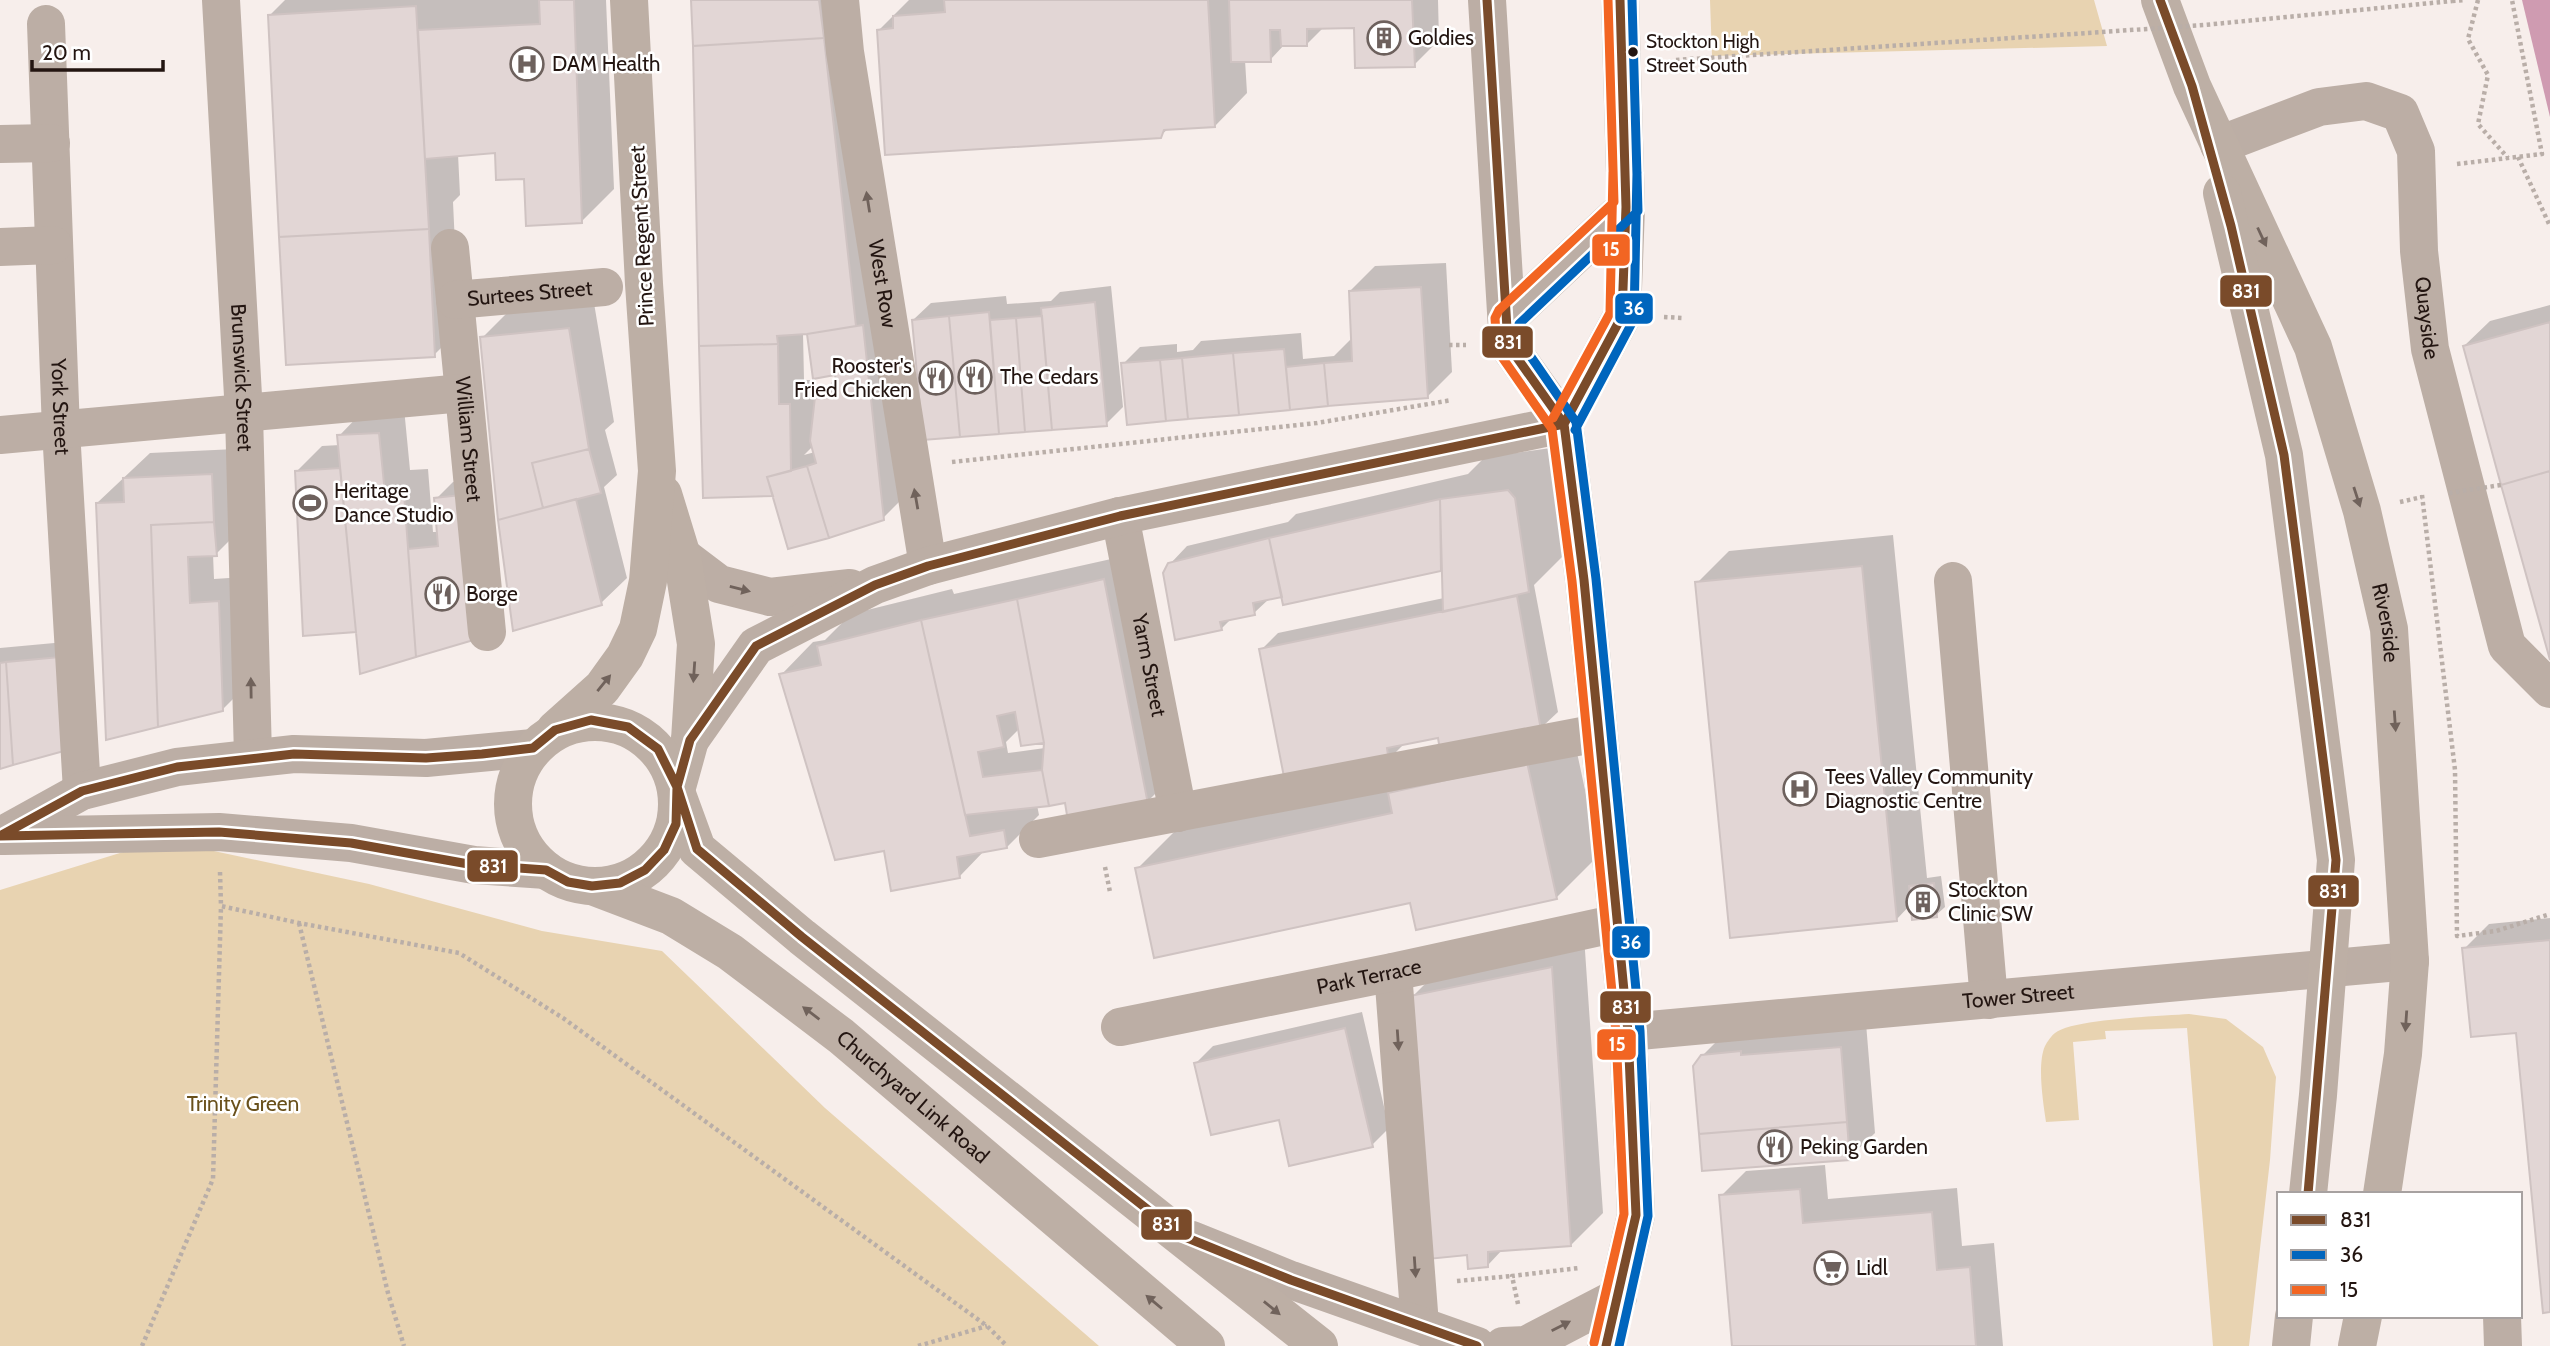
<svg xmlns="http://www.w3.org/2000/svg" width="2550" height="1346" font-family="Cabin,sans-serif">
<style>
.green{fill:#e8d3b1}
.water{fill:#cf9bb1}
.shadow{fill:#0003;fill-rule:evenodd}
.building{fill:#e2d6d5;stroke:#cfc3c2;stroke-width:2}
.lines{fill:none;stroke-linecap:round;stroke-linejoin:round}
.path{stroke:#b9aea8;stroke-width:4.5;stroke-dasharray:3.5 3.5;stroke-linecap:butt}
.minor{stroke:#bcaea5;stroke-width:38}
.major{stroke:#bdafa5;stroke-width:38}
.path-bridge{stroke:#b9aea8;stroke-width:4.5;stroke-dasharray:3.5 3.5;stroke-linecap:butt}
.bus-1-casing{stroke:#fff;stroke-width:14}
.bus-2-casing{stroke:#fff;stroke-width:14}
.bus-3-casing{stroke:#fff;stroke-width:14}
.bus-1{stroke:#7a4b2a;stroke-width:9}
.bus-2{stroke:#0065bd;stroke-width:9}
.bus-3{stroke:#f26522;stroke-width:9}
.oneway{fill:#70625b}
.bus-dot{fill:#231511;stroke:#fff;stroke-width:2.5}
.labels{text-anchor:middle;stroke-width:5;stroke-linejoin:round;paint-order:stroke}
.bus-label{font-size:19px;fill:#231511;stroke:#fff;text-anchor:start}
.poi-label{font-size:21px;fill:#231511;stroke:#fff;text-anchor:start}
.street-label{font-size:21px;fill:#231511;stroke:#fff}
.park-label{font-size:21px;fill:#69501b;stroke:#fff}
.line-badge{stroke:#fff;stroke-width:2.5}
.badge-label{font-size:19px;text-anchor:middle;font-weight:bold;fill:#fff}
</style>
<rect width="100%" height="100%" fill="#f7eeeb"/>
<!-- green -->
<path class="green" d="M1710,0h384l13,46 -395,10z
M162,840l207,44 173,47 120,20 163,157 274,238h-1099v-456z
M2189,1014l37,5 37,28 13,30 -6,83 -21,186h-36l-26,-318 -82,3 1,8 -33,3 6,78 -33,2c-3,-20 -9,-58 -1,-76 2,-4 7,-11 10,-13 17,-14 108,-17 134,-19z"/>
<!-- water -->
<path class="water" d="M2522,0h28v117z"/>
<!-- shadow -->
<path class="shadow" d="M285,0h321l8,189 -32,32 -85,-69 -39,2 2,41 -7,7 6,128 -25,25 -165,-339z
M693,0h144l71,493 -25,25 -93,29zM809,332l5,45 22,-4 1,4 -22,23 -1,-20h-10l-1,-47zM813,446l2,6 -11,3z
M909,0h529l1,40 -25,25 -58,-39 -32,1 -17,17h-22l-15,16h-25l2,33 -32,33 -46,2 -9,8 -281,-106z
M1446,263l6,109 -25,25 -138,11 -166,-44 17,-17 37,-3v8l16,-2 8,-9 100,-8 2,26 31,-3 17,-17 -1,-48 25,-25z
M1111,286l12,121 -17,17 -182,14 -11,-118 18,-17 75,-7 1,8 44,-3 9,-9z
M594,303l20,119 -9,8 12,45 -13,12 23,91 -26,25 -119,-265 25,-25z
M2550,305v348l-86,-307 26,-25z
M404,408l6,62 18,-1 5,63h6l-3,-33 17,-17 24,-3 16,141 -136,10 -60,-159 25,-25 18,-1 -1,-9 25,-26z
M1551,448l20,100 -37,37 24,127 -15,14 27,-6 29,135 -43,43 -145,3 -274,-32 43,-43 261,-77 -2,-13 -34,7 -17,17 -127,-110 17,-17 166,-35v-32l-4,4 -170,28 -16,15 -22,5 -11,11 -51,-65 17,-18 101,-24 8,-8 172,-40 17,-17z
M236,449l5,80 -25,25h-3l1,25 30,-2 4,107 -26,26 -125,-207 53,-50z
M1893,535l34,343 14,-2 4,31 -9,8 -24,-12 -16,17 -199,-337 32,-32z
M1129,555l43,222 -25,25 -80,-1 -30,4 2,10 -32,32 -22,3 -25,26 -75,-27 -104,-174 32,-33 12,-2 26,-26 101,-25 2,5zM1020,728l26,13 -1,7 -37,5 -2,-11z
M76,641l-76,126v-119z
M2550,918v392l-33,-279 -53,-82 25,-25z
M1584,936l19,277 -32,32 -68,4 -15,16 -76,-268 32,-32z
M1362,1012l27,116 -17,17 -92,-28 -84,-54 17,-17z
M1866,1023l9,110 -26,25 -147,-102 26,-26z
M1825,1165l3,34 129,-11 5,58 32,-3 9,103h-269l-13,-150 25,-25z"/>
<!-- building -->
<path class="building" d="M539,0h35l8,223 -56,3 -2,-47 -28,1 -1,-27 -70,6 -7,-129 122,-6z
M691,0h128l5,38 -131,8z
M944,0h264l7,127 -51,3 -3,8 -276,17 -8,-125 16,-2v-12l52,-4z
M1229,0h183l3,67 -60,1 -1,-40 -47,1v17h-26l-1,-16h-10l1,32h-40z
M416,6l13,223 -150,8 -11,-222z
M824,38l32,288 -49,8 -30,2 1,8 -79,2 -6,-300z
M429,229l6,128 -149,8 -7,-128z
M1421,287l7,111 -100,8 -4,-43 28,-2 -3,-70z
M1095,302l12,124 -55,4 -11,-122z
M989,312l10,122 -39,3 -11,-121z
M949,316l11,121 -37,3 -11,-120z
M1042,316l10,114 -27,2 -9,-114z
M1016,318l9,114 -26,2 -9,-114z
M2550,322v149l-49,14 -38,-139z
M863,325l21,195 -55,18 -22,-72 9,-3 -6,-22 5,-44 23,-6 -3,-16 -22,4 -6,-45z
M569,328l20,121 -57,14 11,45 -45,12 -18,-183z
M778,344l1,60h11l1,67 -24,6 6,19 -70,2 -4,-152z
M1284,349l6,61 -51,5 -6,-62z
M1233,353l6,62 -51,4 -6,-61z
M1182,358l6,61 -22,2 -6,-61z
M1160,360l6,61 -39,4 -6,-62z
M1324,363l4,43 -38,4 -4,-43z
M379,433l6,61 19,-1 12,164 -56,17 -23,-239z
M589,449l12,44 -58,15 -11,-45z
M807,466l22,72 -41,11 -21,-72z
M340,468l16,164 -53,4 -8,-165z
M2550,471v189l-49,-175z
M212,474l2,48 -63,3 7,202 -52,13 -10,-237 28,-1 -1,-24z
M1508,490l7,8 14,94 -86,20 -3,-113z
M461,495l16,144 -61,18 -8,-108 30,-3 -4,-48z
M576,499l26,106 -89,26 -15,-111z
M1440,499l1,72 -158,34 -14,-67z
M214,522l3,34 -29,1 2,46 29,-2 4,110 -65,16 -7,-202z
M1269,538l13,59 -29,6 2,12 -35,7 2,8 -47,10 -12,-67 5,-10z
M1862,566l35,355 -167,17 -35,-356z
M1104,579l44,225 -80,17 -3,-18 -16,3 -7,-36 2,-27 -27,-144z
M1517,596l24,134 -101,20 -2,-12 -51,10 2,14 -104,20 -26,-133z
M1017,599l27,144 -23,3 -6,-34 -18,4 7,31 -26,5 5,25 59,-7 7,36 -84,9 -44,-195z
M921,620l49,216 34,-6 3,18 -50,9 3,21 -69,13 -7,-40 -49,9 -56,-186 42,-9 -4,-19z
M60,657l4,94 -51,14 -7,-103z
M6,662l7,103 -13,4v-106z
M1527,762l30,137 -141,31 -6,-27 -256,55 -19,-90 257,-55 -4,-20z
M1934,883l3,34 -25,3 -3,-34z
M2550,940v372l-7,1 -27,-280 -45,4 -9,-89z
M1552,967l19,279 -83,6v15l-20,2 -1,-14 -39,4 -18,-263z
M1345,1028l28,119 -84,19 -10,-46 -68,15 -17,-72z
M1841,1047l6,75 -148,12 -6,-68 8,-11 40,-4v4z
M1847,1122l3,38 -148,11 -3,-37z
M1800,1189l3,34 129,-11 5,58 33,-3 6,79h-244l-13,-151z"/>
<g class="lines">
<!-- path -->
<path class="path" d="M2478,0l-10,39 20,36 -10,49 30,34
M2452,1l13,-1
M1676,60l412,-27
M2518,157l32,69
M2457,164l85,-10 -30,-154
M1664,317l19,1
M1449,345h17
M952,462l365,-39 135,-23
M2422,495l33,275 2,166 39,-5 54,-17
M2400,502l22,-5
M1105,867l5,25
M220,872l1,34 78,17 160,30 104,65 424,308 20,20
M299,923l89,370 16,53
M1457,1281l55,-5
M1518,1304l-6,-28 67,-8
M142,1346l71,-167 8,-273
M918,1346l69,-20"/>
<!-- minor -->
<g class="minor">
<path id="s1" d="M221,0l23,414 9,342"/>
<path id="s2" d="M840,0l5,52 83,514"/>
<path d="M1487,0l21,345 56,79 20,156 44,452 8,183 -30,131"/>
<path id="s3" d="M46,24l15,406 21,361"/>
<path d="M0,144l51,-1"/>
<path id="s4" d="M2219,145l100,-38 47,-6 34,12 16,38 3,100 11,98 77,297 43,43"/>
<path d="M0,247l53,-2"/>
<path id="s5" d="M450,248l37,384"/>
<path id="s6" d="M455,300l149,-13"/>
<path d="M1507,319l119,-112"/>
<path d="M1564,424l58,-108 4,-109 -6,-207"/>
<path d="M0,435l463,-42"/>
<path id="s7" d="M1120,516l58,297"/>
<path d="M682,556l37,28 51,13 80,-9"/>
<path d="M1953,581l36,419"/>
<path d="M690,740l66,-94 119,-61 53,-19 192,-50 444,-92"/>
<path d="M1,836l81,-45 95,-24 117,-13 132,4 107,-10"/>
<path d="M4,836l215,-4 132,11 123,22 72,5"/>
<path d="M1038,839l560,-106"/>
<path d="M1393,972l27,353"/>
<path id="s8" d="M1120,1027l273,-55 225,-49"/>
<path id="s9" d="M1628,1032l782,-71"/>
<path d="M1192,1240l99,40 186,66"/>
<path d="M2502,1316l1,30"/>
<path d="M1503,1346l23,-1 92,-48"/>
</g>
<!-- major -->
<g class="major">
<path id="s10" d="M2160,0l32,86 121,261 49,164 27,118 21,332 -7,93 -21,140"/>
<path d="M2222,193l62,262 52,405 -18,235 -10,99"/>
<path d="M663,494l19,62 14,88 -6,96 -13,47"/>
<circle cx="595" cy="804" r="82"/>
<path d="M555,730l47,-42 23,-32 13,-27 10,-48 9,-110 -13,-187 -15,-284"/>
<path d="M678,797l19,52 105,88 517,409"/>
<path id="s11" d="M592,886l79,30 59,36 111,84 365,310"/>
<path d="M2291,1346l3,-30"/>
<path d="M2357,1346l6,-30"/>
</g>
<!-- path-bridge -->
<path class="path-bridge" d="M2088,33l116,-8 248,-24
M2449,493l52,-8"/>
<defs>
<path id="bus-1" d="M1487,0l21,345 56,79 20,156 44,452 8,183 -30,131
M2160,0l32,86 39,140 53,229 52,405 -28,334
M1564,424l58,-108 4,-109 -6,-207
M591,720l37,7 30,22 19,38 -1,37 -12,26 -19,20 -25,13 -28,3 -24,-4 -22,-12 -72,-5 -123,-22 -132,-11 -219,4 82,-45 95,-24 117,-13 132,4 56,-4 51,-6 22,-18z
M1477,1346l-186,-66 -111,-45 -378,-298 -105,-88 -20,-62 13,-47 66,-94 119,-61 53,-19 192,-50 444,-92"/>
<path id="bus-2" d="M1575,430l59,-111 3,-147
M1619,1346l29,-130 -8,-185 -44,-452 -20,-157 -56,-81 -1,-17 119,-113 -6,-211"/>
<path id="bus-3" d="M1553,418l57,-105 3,-141
M1594,1343l30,-129 -8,-181 -44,-452 -20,-152 -55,-79 -2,-32 4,-8 115,-108 -6,-202"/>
</defs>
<!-- bus-1 casing -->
<use href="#bus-1" class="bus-1-casing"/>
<!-- bus-2 casing -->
<use href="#bus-2" class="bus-2-casing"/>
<!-- bus-3 casing -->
<use href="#bus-3" class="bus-3-casing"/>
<!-- bus-1 -->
<use href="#bus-1" class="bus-1"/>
<!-- bus-2 -->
<use href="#bus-2" class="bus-2"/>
<!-- bus-3 -->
<use href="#bus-3" class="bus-3"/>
</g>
<!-- one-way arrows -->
<defs><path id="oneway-solid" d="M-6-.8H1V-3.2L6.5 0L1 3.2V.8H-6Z" transform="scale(1.75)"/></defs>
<g class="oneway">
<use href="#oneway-solid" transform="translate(868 202) rotate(-99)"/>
<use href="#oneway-solid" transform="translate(2262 237) rotate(65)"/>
<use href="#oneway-solid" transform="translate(2357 497) rotate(72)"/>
<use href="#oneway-solid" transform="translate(916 499) rotate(-100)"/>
<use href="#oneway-solid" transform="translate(740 589) rotate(14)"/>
<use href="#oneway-solid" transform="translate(694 672) rotate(94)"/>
<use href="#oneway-solid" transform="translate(604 683) rotate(-51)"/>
<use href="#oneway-solid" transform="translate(251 688) rotate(-91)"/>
<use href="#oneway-solid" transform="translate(2395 721) rotate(86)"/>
<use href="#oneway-solid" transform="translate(811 1013) rotate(-143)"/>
<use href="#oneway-solid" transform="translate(2406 1021) rotate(94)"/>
<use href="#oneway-solid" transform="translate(1398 1040) rotate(86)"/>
<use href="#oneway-solid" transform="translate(1415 1267) rotate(86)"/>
<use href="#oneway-solid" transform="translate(1154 1302) rotate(-140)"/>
<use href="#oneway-solid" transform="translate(1272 1308) rotate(39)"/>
<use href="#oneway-solid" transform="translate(1561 1326) rotate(-27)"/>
</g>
<!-- icons -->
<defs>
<symbol id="building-ring" viewBox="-11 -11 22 22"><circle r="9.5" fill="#fff" stroke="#6d615d" stroke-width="1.5"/><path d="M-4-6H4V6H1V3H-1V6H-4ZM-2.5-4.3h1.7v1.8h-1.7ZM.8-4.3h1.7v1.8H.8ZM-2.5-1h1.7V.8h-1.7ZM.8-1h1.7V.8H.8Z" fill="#6d615d"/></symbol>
<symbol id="hospital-ring" viewBox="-11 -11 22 22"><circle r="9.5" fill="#fff" stroke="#6d615d" stroke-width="1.5"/><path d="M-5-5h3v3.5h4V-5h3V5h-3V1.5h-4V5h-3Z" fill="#6d615d"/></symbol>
<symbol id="restaurant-ring" viewBox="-11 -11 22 22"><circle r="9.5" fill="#fff" stroke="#6d615d" stroke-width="1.5"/><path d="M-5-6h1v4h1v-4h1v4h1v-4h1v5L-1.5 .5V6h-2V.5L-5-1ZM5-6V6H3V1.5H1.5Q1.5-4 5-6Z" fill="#6d615d"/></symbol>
<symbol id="stadium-ring" viewBox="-11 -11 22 22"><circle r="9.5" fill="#fff" stroke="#6d615d" stroke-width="1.5"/><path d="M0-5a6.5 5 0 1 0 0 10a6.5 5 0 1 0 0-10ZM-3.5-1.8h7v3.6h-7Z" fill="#6d615d"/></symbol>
<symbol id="supermarket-ring" viewBox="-11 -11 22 22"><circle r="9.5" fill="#fff" stroke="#6d615d" stroke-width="1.5"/><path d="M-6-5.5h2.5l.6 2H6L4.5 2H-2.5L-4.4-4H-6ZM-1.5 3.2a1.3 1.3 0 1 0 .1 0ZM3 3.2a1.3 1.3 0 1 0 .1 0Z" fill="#6d615d"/></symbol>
</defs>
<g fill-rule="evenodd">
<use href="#building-ring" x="1365" y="19" width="38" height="38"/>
<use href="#hospital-ring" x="508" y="45" width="38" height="38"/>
<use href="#restaurant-ring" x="956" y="358" width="38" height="38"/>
<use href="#restaurant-ring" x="917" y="359" width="38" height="38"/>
<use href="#stadium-ring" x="291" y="484" width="38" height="38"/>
<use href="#restaurant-ring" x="423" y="575" width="38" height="38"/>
<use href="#hospital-ring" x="1781" y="770" width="38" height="38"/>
<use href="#building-ring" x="1904" y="883" width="38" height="38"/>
<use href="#restaurant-ring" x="1756" y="1128" width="38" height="38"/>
<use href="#supermarket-ring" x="1812" y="1249" width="38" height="38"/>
</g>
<!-- markers -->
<circle class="bus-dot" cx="1633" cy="52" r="6"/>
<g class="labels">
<!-- bus labels -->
<g class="bus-label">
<text x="1646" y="48">Stockton High<tspan x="1646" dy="24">Street South</tspan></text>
</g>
<!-- poi labels -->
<g class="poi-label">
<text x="1408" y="45">Goldies</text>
<text x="552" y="71">DAM Health</text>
<text x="912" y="373" text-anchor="end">Rooster's<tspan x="912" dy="24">Fried Chicken</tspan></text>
<text x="1000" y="384">The Cedars</text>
<text x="334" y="498">Heritage<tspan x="334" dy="24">Dance Studio</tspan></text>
<text x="466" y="601">Borge</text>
<text x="1825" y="784">Tees Valley Community<tspan x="1825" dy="24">Diagnostic Centre</tspan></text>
<text x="1948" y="897">Stockton<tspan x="1948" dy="24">Clinic SW</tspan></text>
<text x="1800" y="1154">Peking Garden</text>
<text x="1856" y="1275">Lidl</text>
</g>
<!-- street labels -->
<g class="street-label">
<text transform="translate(642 236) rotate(-93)" y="7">Prince Regent Street</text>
<text dy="7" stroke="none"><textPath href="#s2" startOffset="287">West Row</textPath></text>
<text dy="7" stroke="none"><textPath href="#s6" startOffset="75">Surtees Street</textPath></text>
<text dy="7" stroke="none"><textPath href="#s4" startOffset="399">Quayside</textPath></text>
<text dy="7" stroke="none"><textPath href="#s1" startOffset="378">Brunswick Street</textPath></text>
<text dy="7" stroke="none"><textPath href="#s3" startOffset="383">York Street</textPath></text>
<text dy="7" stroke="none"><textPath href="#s5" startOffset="192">William Street</textPath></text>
<text dy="7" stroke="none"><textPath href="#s10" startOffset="665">Riverside</textPath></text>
<text dy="7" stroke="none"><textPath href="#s7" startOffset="152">Yarm Street</textPath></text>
<text dy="7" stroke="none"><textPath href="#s8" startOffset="254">Park Terrace</textPath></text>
<text dy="7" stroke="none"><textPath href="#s9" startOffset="392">Tower Street</textPath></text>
<text dy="7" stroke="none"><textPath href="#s11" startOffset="387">Churchyard Link Road</textPath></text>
</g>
<!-- park labels -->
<g class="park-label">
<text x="243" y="1111">Trinity Green</text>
</g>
</g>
<g class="line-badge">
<rect x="1591" y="233" width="40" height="34" rx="7" fill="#f26522"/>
<rect x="2219" y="274" width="54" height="34" rx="7" fill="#7a4b2a"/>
<rect x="1614" y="292" width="40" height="33" rx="7" fill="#0065bd"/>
<rect x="1481" y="325" width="53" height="34" rx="7" fill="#7a4b2a"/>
<rect x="466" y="849" width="53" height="34" rx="7" fill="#7a4b2a"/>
<rect x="2307" y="874" width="53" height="34" rx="7" fill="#7a4b2a"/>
<rect x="1611" y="925" width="40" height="34" rx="7" fill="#0065bd"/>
<rect x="1599" y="990" width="53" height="34" rx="7" fill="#7a4b2a"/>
<rect x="1596" y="1028" width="41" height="33" rx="7" fill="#f26522"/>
<rect x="1140" y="1208" width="53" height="33" rx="7" fill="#7a4b2a"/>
</g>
<g class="badge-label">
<text x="1611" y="256">15</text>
<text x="2246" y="298">831</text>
<text x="1634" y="315">36</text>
<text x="1508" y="349">831</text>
<text x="493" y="873">831</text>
<text x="2333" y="898">831</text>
<text x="1631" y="949">36</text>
<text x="1626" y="1014">831</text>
<text x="1617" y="1051">15</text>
<text x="1166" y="1231">831</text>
</g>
<!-- legend -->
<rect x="2277" y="1192" width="245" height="126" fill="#ffffff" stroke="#a7a1a0" stroke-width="2"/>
<rect x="2291" y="1215" width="35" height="10" fill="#7a4b2a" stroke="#a7a1a0" stroke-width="2"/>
<text x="2340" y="1227" font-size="21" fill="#231511">831</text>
<rect x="2291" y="1250" width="35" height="10" fill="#0065bd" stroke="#a7a1a0" stroke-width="2"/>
<text x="2340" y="1262" font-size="21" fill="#231511">36</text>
<rect x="2291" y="1285" width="35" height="10" fill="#f26522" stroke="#a7a1a0" stroke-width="2"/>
<text x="2340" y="1297" font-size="21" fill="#231511">15</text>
<!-- scale -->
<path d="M32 60v10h131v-10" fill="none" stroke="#231511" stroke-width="3.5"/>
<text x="42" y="60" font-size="21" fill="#231511" stroke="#ffffff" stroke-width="5" paint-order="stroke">20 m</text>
</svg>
